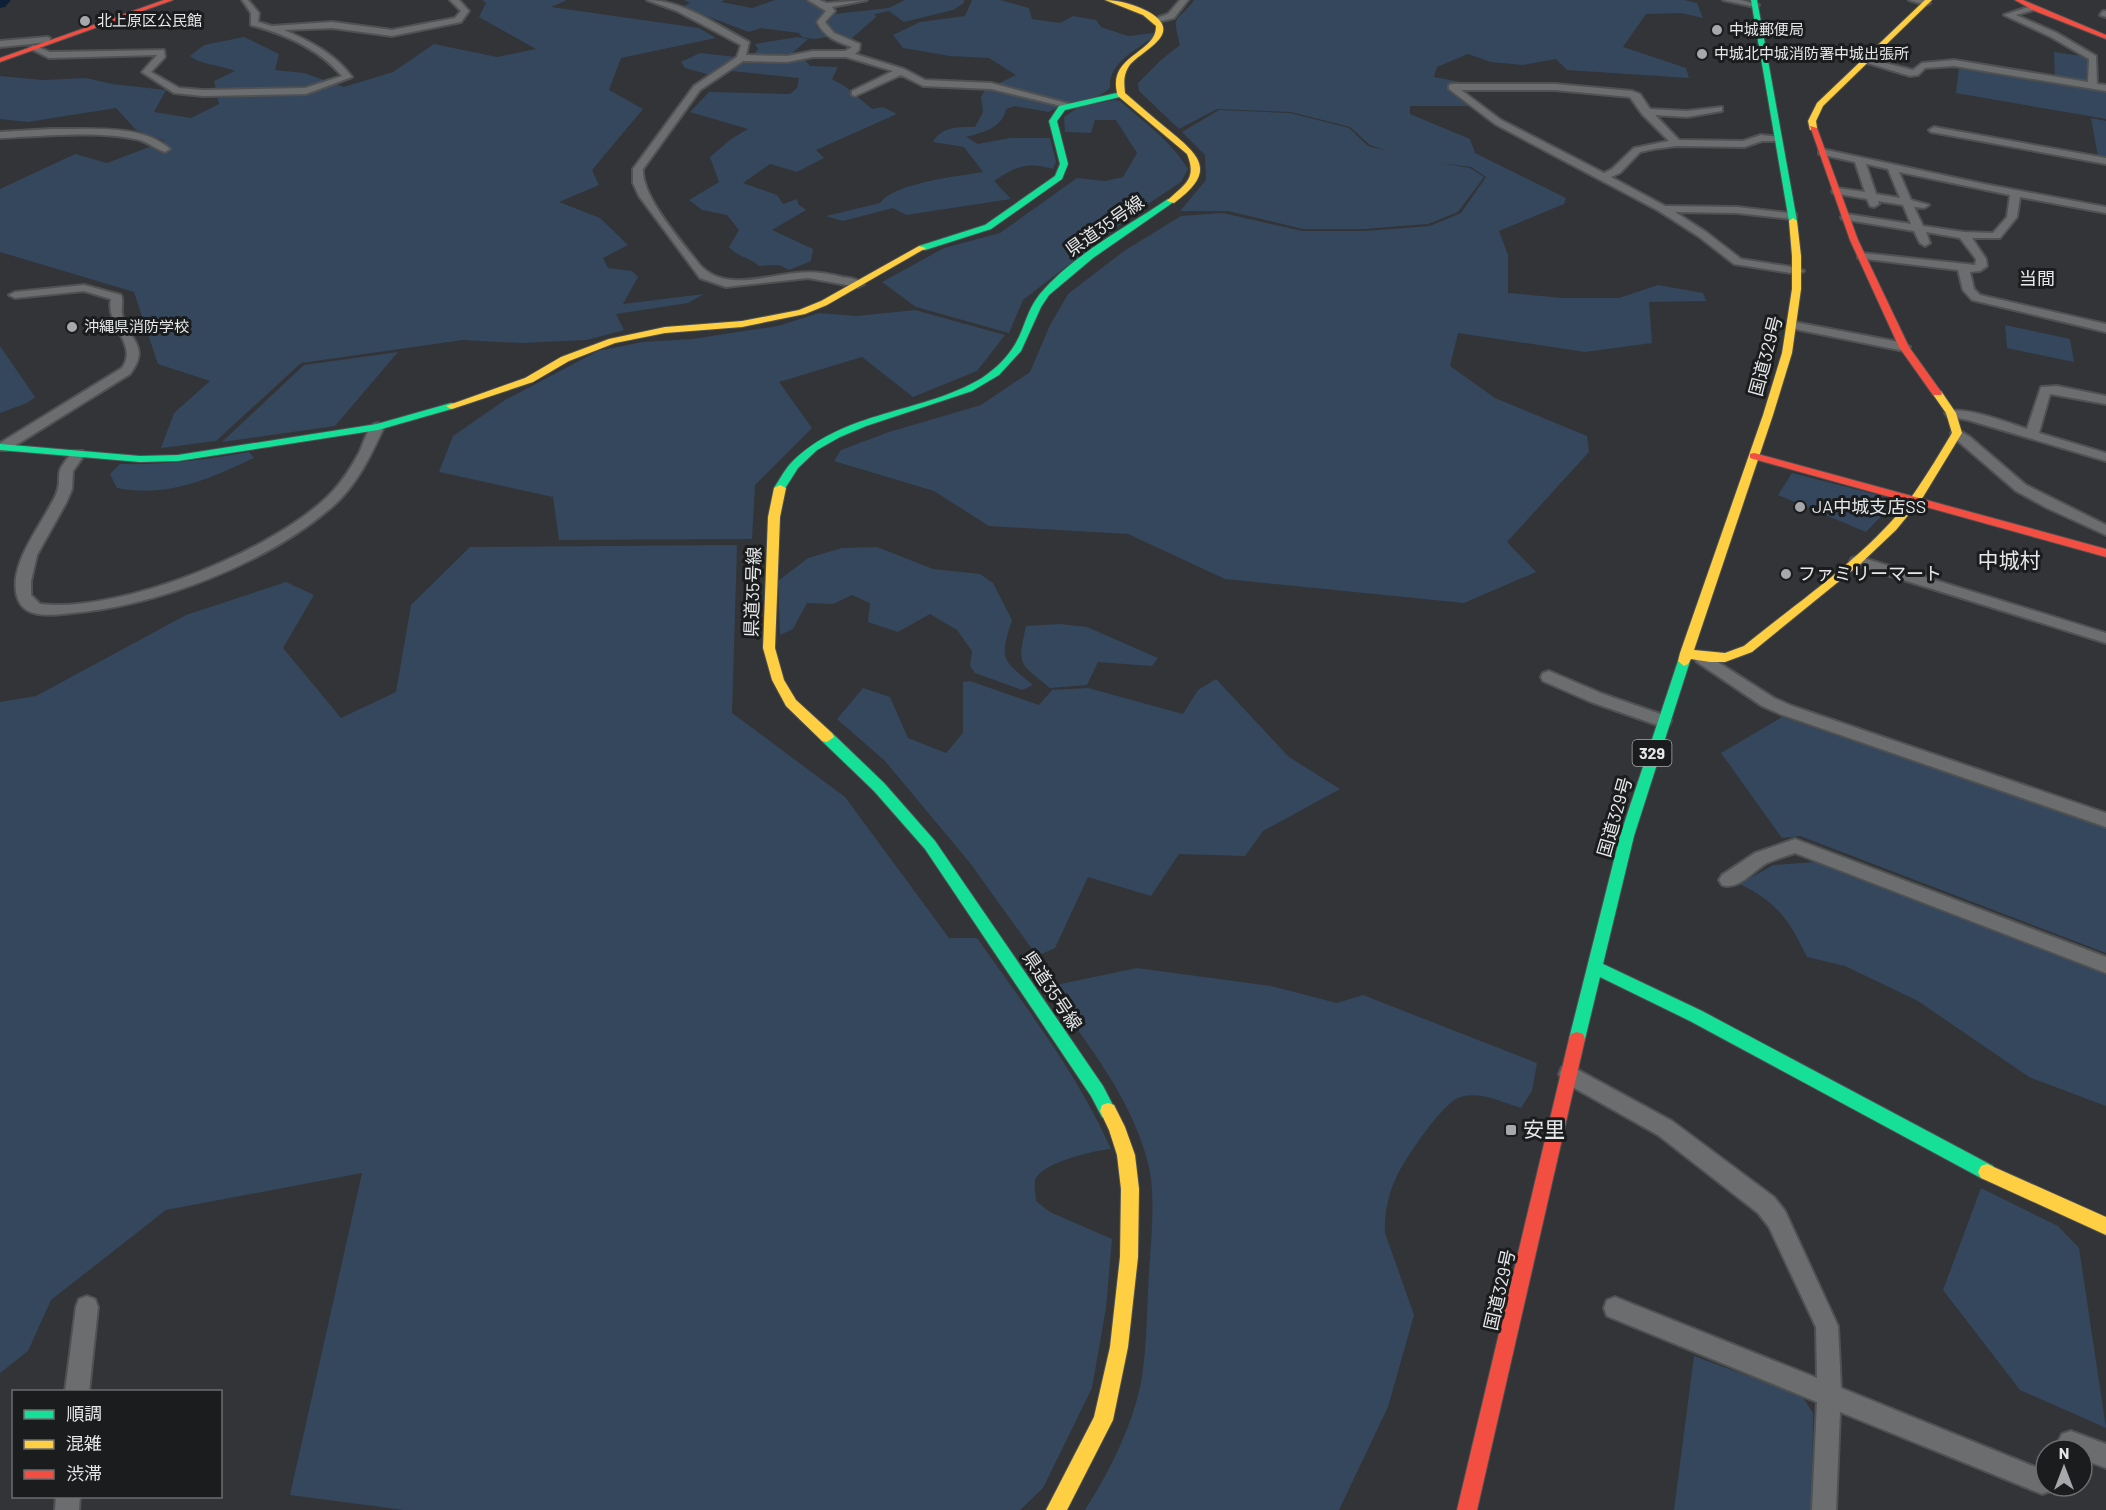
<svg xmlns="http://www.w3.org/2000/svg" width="2106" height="1510" font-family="Barlow,'Noto Sans JP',sans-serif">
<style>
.green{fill:#35475d}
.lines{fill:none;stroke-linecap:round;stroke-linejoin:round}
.river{fill:#0d2036;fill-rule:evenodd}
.street-casing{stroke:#4f5153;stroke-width:4}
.fast-casing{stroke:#4f5153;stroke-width:2}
.slow-casing{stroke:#4f5153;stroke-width:2}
.jam-casing{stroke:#4f5153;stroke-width:2}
.street{fill:#6c6d6e;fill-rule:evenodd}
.fast{fill:#16e098;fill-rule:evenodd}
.slow{fill:#ffcf43;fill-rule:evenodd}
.jam{fill:#f24e42;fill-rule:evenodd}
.poi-dot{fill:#a6a8ab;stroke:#1a1c1d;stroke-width:2}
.labels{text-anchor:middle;stroke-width:6;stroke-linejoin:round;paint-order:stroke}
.far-poi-label{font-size:15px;fill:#e5e7e9;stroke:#1a1c1d;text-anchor:start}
.shield{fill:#1a1c1d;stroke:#a8aaac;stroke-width:1.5}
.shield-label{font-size:16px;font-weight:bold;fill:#e5e7e9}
.street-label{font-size:18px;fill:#e5e7e9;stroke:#1a1c1d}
.far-quarter-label{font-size:18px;fill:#e5e7e9;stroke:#1a1c1d}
.poi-label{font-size:18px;fill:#e5e7e9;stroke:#1a1c1d;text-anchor:start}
.quarter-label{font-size:21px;fill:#e5e7e9;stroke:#1a1c1d}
.near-poi-label{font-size:21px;fill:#e5e7e9;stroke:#1a1c1d;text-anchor:start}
</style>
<rect width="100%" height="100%" fill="#323437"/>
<!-- green -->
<path class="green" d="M482,0h85l-16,7 148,21 17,10 -95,20 -12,32 34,19 -51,61 7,15 -40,17 41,16 28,27 -25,13 5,10 24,3 6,6 -15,27 81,-10 -16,9 -72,11 8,16 -37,10 -66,3 -58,-3 -162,23 -85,78 -55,7 13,-35 36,-32 -52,-17 -24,-72 -134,-40v-63l75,-35 32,9 58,-22 -29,-11 -20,-22 -88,14 -28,-3v-43l43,4 43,-2 26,6 54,6 -12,22 37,6 28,-14 -5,-23 21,-10c-13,-6 -35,-6 -45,-15l14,-11 40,-8 35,17 -4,16 29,3 40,14 49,-15 41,-28 63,13 39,-8 -57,-32 7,-14z
M684,0h40l-3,2 31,6 23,-8h30l20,11 -10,11 2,5 11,10 -14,2 -12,-2 -3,-4 -38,-5 -12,4 -67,-25 8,-4z
M905,0h59v3l-11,7 -49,12 -15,-11 -14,3 1,3 -26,23 -19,-9 -4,-8 7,-9 55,-6z
M972,0h28l29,8 3,11 28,4 13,-7 23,4 5,7 27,9 26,-3 -1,4c-18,14 -45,26 -43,51 -15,15 -43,12 -61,24l-34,-6 -9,3c-4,20 -23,23 -40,28l12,7 32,-6h40l6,24 -3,7c-27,-8 -37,-2 -59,12l17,18 -105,16 -13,-7 -50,13 -17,-5 54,-13c14,-20 78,-27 103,-31l-19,-25 -31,-5c8,-16 27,-15 42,-15l8,-15 -2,-15 4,-7 31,-15 -27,-17 -39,-2 -47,-8 -10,-13 27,-13 45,-6z
M1194,0h490l13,3 6,15 -22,-5 -35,1 -23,33 63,21 3,10 -122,-8 -11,-11 -33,6 -32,-3 -23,-8 -31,13 -3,10 32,6 3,23h-59v8l60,25 5,14 91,45 -2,6 -65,27 9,24v38l56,5h55l39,-13 45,8 3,8 -57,1 3,41 -67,9 -127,-19 -8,33 45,32 92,38 2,16 -82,90 29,30 -72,31 -239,-24 -97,-45 -139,-8 -55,-35 -100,-30 7,-11 48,-18 92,-27 49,-33 20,-47 18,-31 56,-43 57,-35 42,-3 79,18h63l65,-5 31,-13 25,-36 -15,-10 -31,-4 30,5 14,9 -26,35 -30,12 -64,5h-61l-75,-18h-48l26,-31 -1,-25 -23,-23 37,-22 71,3 59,15 19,18 19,5 -17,-6 -20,-18 -59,-15 -74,-3 -38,20 -40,-38 -1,-8 23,-23 19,-15c-9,-34 -3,-21 14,-45z
M797,37l11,2 -19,17h-36l5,-7 -3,-5z
M2054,52l34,5 -2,25 -31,-4z
M700,53l37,4 -27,18 -25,-7 -4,-6z
M747,60l42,3 16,-3 5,6 28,1 -6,12 14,8 26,22 11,-2 14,7 -81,36 8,8 -27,14 -27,-8 -27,19 34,12 6,9 14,-5 1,5 8,6 -34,20 41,19 -2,12 -22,9 -10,-5 -20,1c-10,-9 -22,-9 -30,-19l10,-17 -12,-15 -25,-5 -13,-10 30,-18 -9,-25 21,-18 17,-10 -58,-17 19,-20 81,2 7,-6 2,-10 -67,-7z
M1959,67l147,23v29l-150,-26z
M1115,100l5,1c23,20 52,41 68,68l-7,13 -42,28 -116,90 -14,33 -93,-26 -34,-25 62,-34 56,-15 77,-55 28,3 18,-4 14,-24 -21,-33h-21l-4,13 -26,-1 -1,-15 15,-10z
M2091,118l15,3v38l-8,-2z
M915,310l90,25 -28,36 -64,26 -51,-40 -83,25 33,46 -57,57 -3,54 -193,1 -6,-43 -114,-25 14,-36 52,-36 93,-49 44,-9 50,-3 86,-13 41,-13 38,3z
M2005,325l65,14 4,23 -67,-14z
M0,346l35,51 -8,6 -27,10z
M398,352l-63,74 -113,16 82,-77z
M249,452l5,6c-45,21 -86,40 -137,30l-7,-14 10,-10c44,1 85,-4 129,-12z
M1792,473l90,23 10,9 -26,27 -88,-37z
M737,545l-5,168 113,84 104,141h28c48,68 100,135 134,211 -16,1 -68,14 -75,29 -3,6 0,16 0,23l14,11 62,27 -6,69 -14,80 -49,100 -23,22h-616l-114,-15 72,-322 -196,37 -115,90 -23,51 -28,22v-671l36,-6 150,-81 100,-33 28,13 -31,53 58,70 55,-26 15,-87 59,-58z
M877,547l56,22 47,5 13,9 19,37c-13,40 -10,40 21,65l-11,5 -47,-17 -5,-7 2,-15 -15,-21 -27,-16 -32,18 -30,-10 2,-19 -18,-8 -19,9 -26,-1 -14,26 -13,6 -2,-54 30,-23 34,-10z
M1060,624l27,3 71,31 -6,8 -54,-4 -11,23 -37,3c-31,-26 -33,-21 -24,-62z
M1216,679l73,78 51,32 -77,42 -18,25 -66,-2 -28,42 -63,-19 -33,71 -18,8 -67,-93 -85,-102 -48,-42 26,-31 27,9 18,41 38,15 17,-20v-51l7,-1 69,24 13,-15 36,-2 95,26 15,-24z
M1782,717l324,110v126l-306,-117 -18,2 -61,-85z
M1815,862l291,112v132l-77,-29 -111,-76 -73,-35 -38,-9c-18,-37 -29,-54 -67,-73l33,-19z
M1137,968l134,18 66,17 26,-8 174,68 -5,28 -11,17c-20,-6 -43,-18 -63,-10 -17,7 -54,62 -62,80 -8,17 -12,37 -11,55l29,82 -26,92 -49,103h-254c25,-39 49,-87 57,-133 5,-34 5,-70 7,-105 2,-29 6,-71 1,-100 -14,-69 -63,-129 -104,-185z
M1981,1188l77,38 21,22 27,180 -86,-38 -77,-100z
M1694,1356l108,40 11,17 -1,97h-138z"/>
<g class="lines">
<!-- river -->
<path class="river" d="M0,0h11l-6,7 -5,1z"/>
<defs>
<path id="street" d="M242,0h6l11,13 -1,9 14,4 60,-4 60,8 63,-12 6,-7 -11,-11h9l10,11 -8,11 -69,14 -60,-8 -48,2c26,11 51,24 68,47l-46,17 -103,2 -29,-3 -32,-21 15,-17 -108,3 -20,-10 4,-3 17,7 114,-2 1,7 -14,15 28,16 24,2 102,-2 37,-12c-23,-27 -57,-42 -91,-51v-12z
M647,0c36,0 71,26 102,42l-3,13 41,1 26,-5h32l7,-4c-15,-5 -28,-10 -35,-25l9,-11 -18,-11h11l8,3 40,-3 -35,7 3,4 -10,11 9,11 26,11 -1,6 -4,4 49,15 21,11 66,3 83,22 -5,3 -78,-19 -68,-3 -22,-11 -46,21 -3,-1v-4l41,-20 -47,-14h-33l-26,5 -44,-1 -43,29 -57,79c-2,27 39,73 56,95 24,28 65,12 97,9 15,-2 31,0 46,4 8,1 16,2 22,7l-6,3 -50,-9 -82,9 -26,-9 -61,-82 -6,-13v-14l61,-83 43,-29 4,-12 -64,-34z
M1180,0h8l-14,18 -20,5v-4l14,-5z
M1723,0h18l18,5 -4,2z
M1909,0h15l6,3 -4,2z
M2031,6h3v4l-18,5 41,18 39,23 1,28 9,1v6l-152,-25 -29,2 -7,7 -8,1 -49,-15 4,-3 48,12 9,-7 32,-3 134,22 1,-23 -38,-22 -47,-22z
M2103,11h3v6l-6,-2z
M47,37l3,1v4l-50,5v-6z
M1452,84h103l77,7 8,3 10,15 37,2 35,-4v4l-35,6 -32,-2 24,25 64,1 18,-6 19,2v4h-18l-18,6 -68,-1 -22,3 -14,3 -20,21 -9,4 54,29 72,1 59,7v4l-4,1 -55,-6 -62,-1 31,20 35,27 57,9 6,3 -6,3 -64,-10 -36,-28 -39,-25 -164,-87 -46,-35v-4zM1461,90h94l75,7 12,17 27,27 -35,7 -22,21 -8,4 -103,-53z
M1934,127l172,31v6l-175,-32 -2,-2z
M51,129c36,1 90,-6 119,20l-5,3c-9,-3 -16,-9 -25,-12 -38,-10 -100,-4 -140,-2v-6z
M1822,149l162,35 122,23v6l-86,-16 -3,20 -17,21h-28l14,21 1,7 -7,5 -10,1 4,17 6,6 126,29v8l-134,-32 -9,-10 -5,-20 -100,-12v-4l4,-1 113,12 1,-6 -16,-21 -34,-6 4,11 -5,3 -5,-3 -6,-12 -72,-12 -1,-2 5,-3 65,10 -8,-19 -25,-4 1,3 -5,3 -4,-1 -3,-7 -34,-6 -1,-2 5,-3 28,4 -10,-30 -36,-8v-4zM1866,164l22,5 12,29 -24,-4zM1899,172l111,23 -3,22 -14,16 -29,-1 -41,-6 -9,-19 10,1 5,-3 -18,-5z
M84,285l37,10c3,7 -1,14 2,23 8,24 27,29 7,56l-122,76h-8v-7l122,-75c17,-23 -17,-43 -11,-69l-27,-8 -69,7 -6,-3 6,-3z
M1794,322l110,21 6,4 -6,4 -114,-23 -2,-2z
M2057,386l49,10v8l-56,-10 -11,39 67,20v8l-138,-41 -21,-4 -2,-3c11,-10 67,11 82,16l14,-42z
M378,423l6,4c-13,28 -27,58 -51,79 -65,57 -176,100 -261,107 -19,2 -49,7 -55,-17 -8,-29 19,-64 32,-88 3,-6 8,-13 9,-20 2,-6 0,-12 2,-18 3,-7 9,-13 13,-19h10l2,3 -12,17 -1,18 -6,14 -29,52 -6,26v14l9,9c80,10 239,-55 293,-113 11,-12 19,-25 26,-38 4,-8 8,-24 15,-29 1,-1 3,0 4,-1z
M1957,429l13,8 56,48 80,40v10l-59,-27 -31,-17 -64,-55 -1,-3z
M1857,556l249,77v10l-254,-79 -2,-3 2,-3z
M1702,652l72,46 18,8 314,107v14l-326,-113 -18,-8 -65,-44 -3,-4 3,-4z
M1549,671l54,23 66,23 2,4 -2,4 -6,2 -72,-25 -48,-21 -2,-4 2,-4z
M1795,839l311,118v16l-311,-120c-9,3 -19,6 -28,10 -13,7 -29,28 -45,22l-3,-5 3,-5 33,-22z
M1569,1065l103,56 102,76 11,14 53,115 3,62 197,80 8,-3v21h8l-3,5 -9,3 -202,-82 -4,98h-24l5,-108 -210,-86 -3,-8 3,-8 8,-3 202,81 -1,-51 -47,-100 -11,-14 -100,-78 -96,-54 -3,-7 3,-7z
M87,1296l8,3 3,8 -9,85h-24l11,-85 3,-8z
M2071,1431l35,13v24l-24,-9v-9h-28l8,-16z
M56,1496h24l-1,14h-24z"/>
<path id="fast" d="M1751,0h6l40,221 -4,3 -4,-3z
M1121,92h3v4l-59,14 -8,11 11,43 -6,15 -71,50 -66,21h-6v-4l66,-21 70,-49 5,-12 -11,-43 10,-15z
M1168,199l7,2 -82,57 -44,37 -8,12 -20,44 -22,24 -27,16 -106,35 -26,11 -23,13 -19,18 -14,22h-8l-2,-2c6,-9 11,-19 18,-26 52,-52 130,-48 190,-84 18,-12 32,-27 40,-48 5,-13 9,-25 18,-36 34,-40 85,-66 128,-95z
M451,403l4,1v4l-77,22 -200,31 -38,1 -140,-12v-6l140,12 38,-1 199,-31z
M1684,656l6,5 -56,175 -31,128 99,47 291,155 3,6 -3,6 -6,2 -6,-2 -291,-157 -90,-44 -15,62 -2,5 -6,2 -6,-2 -2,-5 51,-203 58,-175z
M827,732l5,1 52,50 51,58 168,245 13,25 -2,6 -6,2 -6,-2 -11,-21 -166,-247 -51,-58 -52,-50 -2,-4z"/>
<path id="slow" d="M1105,0c15,0 31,5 44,12 37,22 -8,38 -20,54 -6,9 -5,17 -4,27 15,13 30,26 46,39 33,27 43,41 3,71l-7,-2c16,-16 31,-21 20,-47l-69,-58c-13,-41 39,-42 38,-70l-13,-11z
M1925,0h7l-109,106 -7,15 1,7 -7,2 -2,-9 9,-18z
M1793,218l4,3 4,35v33l-9,64 -19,62 -79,235 31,3 19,-7c55,-45 130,-95 171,-154 13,-19 25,-39 37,-59l-6,-20 -14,-20 1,-2h8l15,22 6,20 -39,64 -27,33 -37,35 -107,87 -27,10h-15l-19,-3 -3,5 -4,2 -6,-5 2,-8 83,-238 19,-62 10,-64v-33l-3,-35z
M919,246l7,2 -99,57 -22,9 -63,13 -77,6 -50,10 -46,18 -36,21 -78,26 -4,1 -5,-3 79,-28 36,-21 48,-18 56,-12 77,-6 57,-11 22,-9z
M780,485l6,3 -6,29 -5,131 9,32 12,20 36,33 2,4 -7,5 -5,-1 -36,-35 -14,-26 -9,-32 5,-131 6,-29z
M1108,1103l6,2 11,22 10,28 4,34 -1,68 -10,90 -15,73 -46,90h-21l48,-93 16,-70 10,-90 1,-68 -4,-34 -8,-25 -9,-19 2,-6z
M1987,1164l119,53v18l-125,-57 -3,-6 3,-6z"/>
<path id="jam" d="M164,0h9l-173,62v-4z
M2015,0h8l83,35v4l-71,-28z
M1810,126l7,2 41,112 51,107 33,46 -1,2h-8l-34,-48 -49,-107z
M1754,453l352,96v8l-356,-99v-4z
M1577,1032l6,2 2,5 -108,471h-20l112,-471 2,-5z"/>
</defs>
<!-- street casing -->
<use href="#street" class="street-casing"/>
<!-- fast casing -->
<use href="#fast" class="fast-casing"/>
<!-- slow casing -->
<use href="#slow" class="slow-casing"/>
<!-- jam casing -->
<use href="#jam" class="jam-casing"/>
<!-- street -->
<use href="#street" class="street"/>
<!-- fast -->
<use href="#fast" class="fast"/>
<!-- slow -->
<use href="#slow" class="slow"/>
<!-- jam -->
<use href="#jam" class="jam"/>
</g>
<!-- markers -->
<g class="poi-dot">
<circle cx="85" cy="21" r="6"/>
<circle cx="1717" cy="30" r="6"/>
<circle cx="1702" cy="54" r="6"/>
<circle cx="72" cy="327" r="6"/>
<circle cx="1800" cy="507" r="6"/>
<circle cx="1786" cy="574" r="6"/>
<rect x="1505" y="1124" width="12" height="12" rx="3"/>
</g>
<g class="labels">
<!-- far-poi labels -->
<g class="far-poi-label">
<text x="97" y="26">北上原区公民館</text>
<text x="1729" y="35">中城郵便局</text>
<text x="1714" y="59">中城北中城消防署中城出張所</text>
<text x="84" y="332">沖縄県消防学校</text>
</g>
<!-- shield labels -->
<rect class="shield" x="1632.5" y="740" width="39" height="26" rx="4.5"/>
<g class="shield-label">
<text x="1652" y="759">329</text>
</g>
<!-- street labels -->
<g class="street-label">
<text transform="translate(1105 226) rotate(-35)" y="6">県道35号線</text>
<text transform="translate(1766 356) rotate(-75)" y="6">国道329号</text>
<text transform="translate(753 592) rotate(-88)" y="6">県道35号線</text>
<text transform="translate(1615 817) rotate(-74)" y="6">国道329号</text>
<text transform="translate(1052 991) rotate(56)" y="6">県道35号線</text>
<text transform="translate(1500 1290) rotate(-77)" y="6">国道329号</text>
</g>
<!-- far-quarter labels -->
<g class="far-quarter-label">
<text x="2037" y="285">当間</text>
</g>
<!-- poi labels -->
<g class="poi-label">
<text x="1812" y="513">JA中城支店SS</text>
<text x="1798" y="580">ファミリーマート</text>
</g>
<!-- quarter labels -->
<g class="quarter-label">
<text x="2009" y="568">中城村</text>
</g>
<!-- near-poi labels -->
<g class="near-poi-label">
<text x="1523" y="1137">安里</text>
</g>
</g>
<!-- legend -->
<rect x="12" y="1390" width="210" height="108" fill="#1a1c1d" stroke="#6b6d6f" stroke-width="1.5"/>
<rect x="24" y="1410" width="30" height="9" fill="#16e098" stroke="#6b6d6f" stroke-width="1.5"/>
<text x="66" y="1420" font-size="18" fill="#e5e7e9">順調</text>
<rect x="24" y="1440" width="30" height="9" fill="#ffcf43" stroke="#6b6d6f" stroke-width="1.5"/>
<text x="66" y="1450" font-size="18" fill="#e5e7e9">混雑</text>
<rect x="24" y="1470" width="30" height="9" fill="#f24e42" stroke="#6b6d6f" stroke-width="1.5"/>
<text x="66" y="1480" font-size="18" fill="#e5e7e9">渋滞</text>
<!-- north arrow -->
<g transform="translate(2064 1468)"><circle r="28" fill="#1a1c1d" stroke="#6b6d6f" stroke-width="1.5"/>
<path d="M0-4.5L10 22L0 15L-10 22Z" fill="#a6a8ab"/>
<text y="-9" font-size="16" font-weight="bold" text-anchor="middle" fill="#e5e7e9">N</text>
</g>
</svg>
